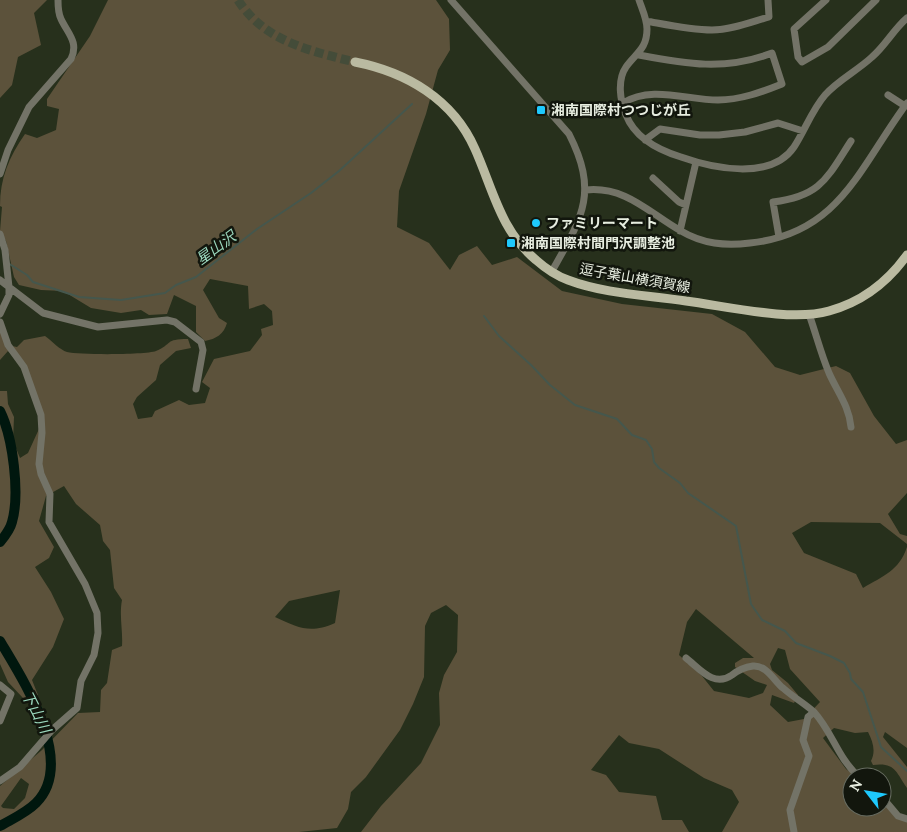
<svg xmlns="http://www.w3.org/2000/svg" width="907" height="832" font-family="Lora,'Noto Sans JP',serif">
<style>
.green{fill:#5c523b;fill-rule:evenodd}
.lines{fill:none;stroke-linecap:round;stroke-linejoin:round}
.stream{stroke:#45574d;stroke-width:2}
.river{stroke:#00170e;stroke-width:10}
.major-tunnel{stroke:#444c39;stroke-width:9;stroke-dasharray:9 4.5;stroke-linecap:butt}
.minor{stroke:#737367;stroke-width:7}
.major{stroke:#babaa1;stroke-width:9}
.poi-dot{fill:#1ec9fd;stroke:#12160d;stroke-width:2}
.labels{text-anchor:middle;stroke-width:5;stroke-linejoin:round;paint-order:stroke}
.poi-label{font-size:14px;font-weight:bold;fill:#e7ede0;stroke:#12160d;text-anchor:start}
.street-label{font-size:14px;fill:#e7ede0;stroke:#12160d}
.water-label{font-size:15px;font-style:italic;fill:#9ad7bd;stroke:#12160d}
</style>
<rect width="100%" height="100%" fill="#27301c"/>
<!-- green -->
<path class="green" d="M0,0h47l-13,13 7,32 -23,12 -6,28 -12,13z
M108,0h328l13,19 1,31 -12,20 -12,44 -27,77 -2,36 32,16 21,27 9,-15 18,-9 15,19 25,-8 45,34 60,13 90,10 33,18 30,35 25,8 36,-9 14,7 24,43 22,28 11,-4v53l-19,21 12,20 7,2v8l-27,-21 -69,-1 -19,11 12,20 52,21 7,14c20,-12 36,-17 44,-41v201l-22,-16 -2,5 24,30v21c-11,-16 -12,-26 -34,-23l-2,-4c5,-10 2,-19 -3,-29l-13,1 -21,-5 -11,10 23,31 10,8h-4v30h30v-10l25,24v11h-185l17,-30 -7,-12 -28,-12 -45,-29 -30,-6 -10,-8 -28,35 15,5 13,17 37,4 6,24h20l7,12h-328l20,-26 40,-43 19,-38 -1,-32 5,-18 13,-23 1,-37 -12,-10 -15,8 -6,13 -1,51 -11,27 -13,26 -34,47 -15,15 -3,17 -11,19 -38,4h-299v-46l42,-36 36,-37 22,-1 1,-22 6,-7 5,-33 10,-4c1,-16 -3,-30 0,-46l-8,-12 -4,-38 -7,-9 -3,-16 -24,-21 -12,-18 -18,10 -7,25 15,26 -5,11 -14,9 16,25 13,27 -11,28 -21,33 6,15 -15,3 -15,-16 -8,-18v-273h7l1,13 6,13 -1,24 7,17 8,-5 16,-35 -16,-47 -20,-20 -8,9v-30l6,15 11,2 7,-7 21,-4c7,5 15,14 22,16 12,3 78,3 89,-1 17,-7 8,-12 32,-12l3,9 -15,3 -16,14 -4,15 -19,17 -4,7 5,15 14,-2 3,-6 24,-11 10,5 16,-2 5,-15 -8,-6 12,-23 36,-8 12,-16 -1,-6 12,-4 -1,-14 -8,-7 -15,5 -1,-23 -38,-7 -7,11 16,28 8,5c-3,11 -11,16 -22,18l-9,-9v-26l-22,-11 -7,19 -18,1 -8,-5 -20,3 -30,-5 -28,-17 -22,-1 -22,-5 -5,-8 -8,-36 -6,-10 2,-24 -2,-1c0,-28 9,-49 25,-72l12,4 19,-8 3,-21 -12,-3v-7l43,-63zM340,590l-5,33c-25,11 -36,5 -60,-6l14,-16zM696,609l58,49h-11l-8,5v4l20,14 12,4 -4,8 -14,5 -35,-7 -12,-15 -23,-21 8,-33zM778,648l7,2 5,19 30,33 -16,17 -16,3 -18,-17 2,-10 22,8 4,-8 -10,-12 -16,-13 -2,-6zM21,778l8,6 -4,14 -11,11 -11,-1 -2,-2z"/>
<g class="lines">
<!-- stream -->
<path class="stream" d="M8,263l19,12 6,7 46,15 42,3 44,-7 11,-8 20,-8 61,-48 54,-36 28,-22 73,-67
M484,316l15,20 32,29 19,20 25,20 42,14 15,16 14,5 6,9 2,13 5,6 21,15 8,10 48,33 15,78 11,16 23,11 11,12 34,13 14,7 6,10 1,6 12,13 18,55 26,24"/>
<!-- river -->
<path class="river" d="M0,411c13,26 20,83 12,111 -2,8 -7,14 -12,20
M0,641c23,39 77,121 36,162 -10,10 -24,16 -36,23"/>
<!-- major-tunnel -->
<path class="major-tunnel" d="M238,0c26,41 72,51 117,62"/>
<!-- minor -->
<path class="minor" d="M451,0l118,134c30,59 13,84 -17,137
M639,0c3,9 8,19 8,29 0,20 -11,24 -21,38 -9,13 -6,34 0,48 9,23 32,35 55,42 31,11 90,24 113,-10 11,-17 18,-37 31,-52 13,-15 32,-24 47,-38 13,-11 22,-28 35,-39
M826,0l-32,29 4,28 4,5 26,-15 48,-47
M646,21c22,4 44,9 66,9 19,0 39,-8 57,-13l-1,-17
M888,95l17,11
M623,103c28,-18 64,-3 95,-3 22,0 44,-8 64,-16l-10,-31c-47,18 -86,11 -133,2
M645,140l15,-11 40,6h19l26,-3 33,-9 25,8
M0,174l8,-24 21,-43 42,-48c8,-17 -3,-25 -10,-40 -3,-6 -3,-12 -3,-19
M653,178l26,24 7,3
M586,190c40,-4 63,23 95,41 22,13 44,15 69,12 90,-9 110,-77 157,-140
M680,231l16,-69
M0,234l5,16 4,37 34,26 55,14 69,-7 8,2 26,20 2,8 -7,39
M779,237l-6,-35c48,-6 54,-24 78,-61
M0,280l9,7v8l-9,19
M809,314c7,20 12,40 20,59 9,20 20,33 22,54
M0,322l8,23 16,22 17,48 1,18 -3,31 2,10 9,20 -1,28 36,62 12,29 1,20 -4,22 -13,26 -4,27 -25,22 -32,37 -20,14
M686,658c14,11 28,30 46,17 5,-4 14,-8 21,-9 14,-1 21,15 30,22 10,9 21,15 31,24l-6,5 -5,23 6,16 -19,54 4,22
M0,685l11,9 -11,27
M814,712c19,21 23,45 45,65
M882,797l16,19 9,3"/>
<!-- major -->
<path class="major" d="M355,62c51,10 98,37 120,87 18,40 25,81 61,111 9,8 21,16 32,20 37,14 79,15 118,21 40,5 105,21 143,10 33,-9 58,-28 78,-56"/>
</g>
<!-- markers -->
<g class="poi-dot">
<rect x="536" y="105" width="10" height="10" rx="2.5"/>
<circle cx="536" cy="223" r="5"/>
<rect x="506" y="238" width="10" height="10" rx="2.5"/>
</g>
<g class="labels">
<!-- poi labels -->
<g class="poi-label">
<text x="551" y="115">湘南国際村つつじが丘</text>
<text x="546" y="228">ファミリーマート</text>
<text x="521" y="248">湘南国際村間門沢調整池</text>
</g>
<!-- street labels -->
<g class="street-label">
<text transform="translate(635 278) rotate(10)" y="5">逗子葉山横須賀線</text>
</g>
<!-- water labels -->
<g class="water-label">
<text transform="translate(216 248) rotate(-36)" y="5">星山沢</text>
<text transform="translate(36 712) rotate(63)" y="5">下山川</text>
</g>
</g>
<!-- north arrow -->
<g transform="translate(867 792) rotate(301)"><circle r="24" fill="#12160d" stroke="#676c61"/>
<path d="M0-4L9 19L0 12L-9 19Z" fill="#1ec9fd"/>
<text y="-8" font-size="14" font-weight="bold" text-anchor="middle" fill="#e7ede0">N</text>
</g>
</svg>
